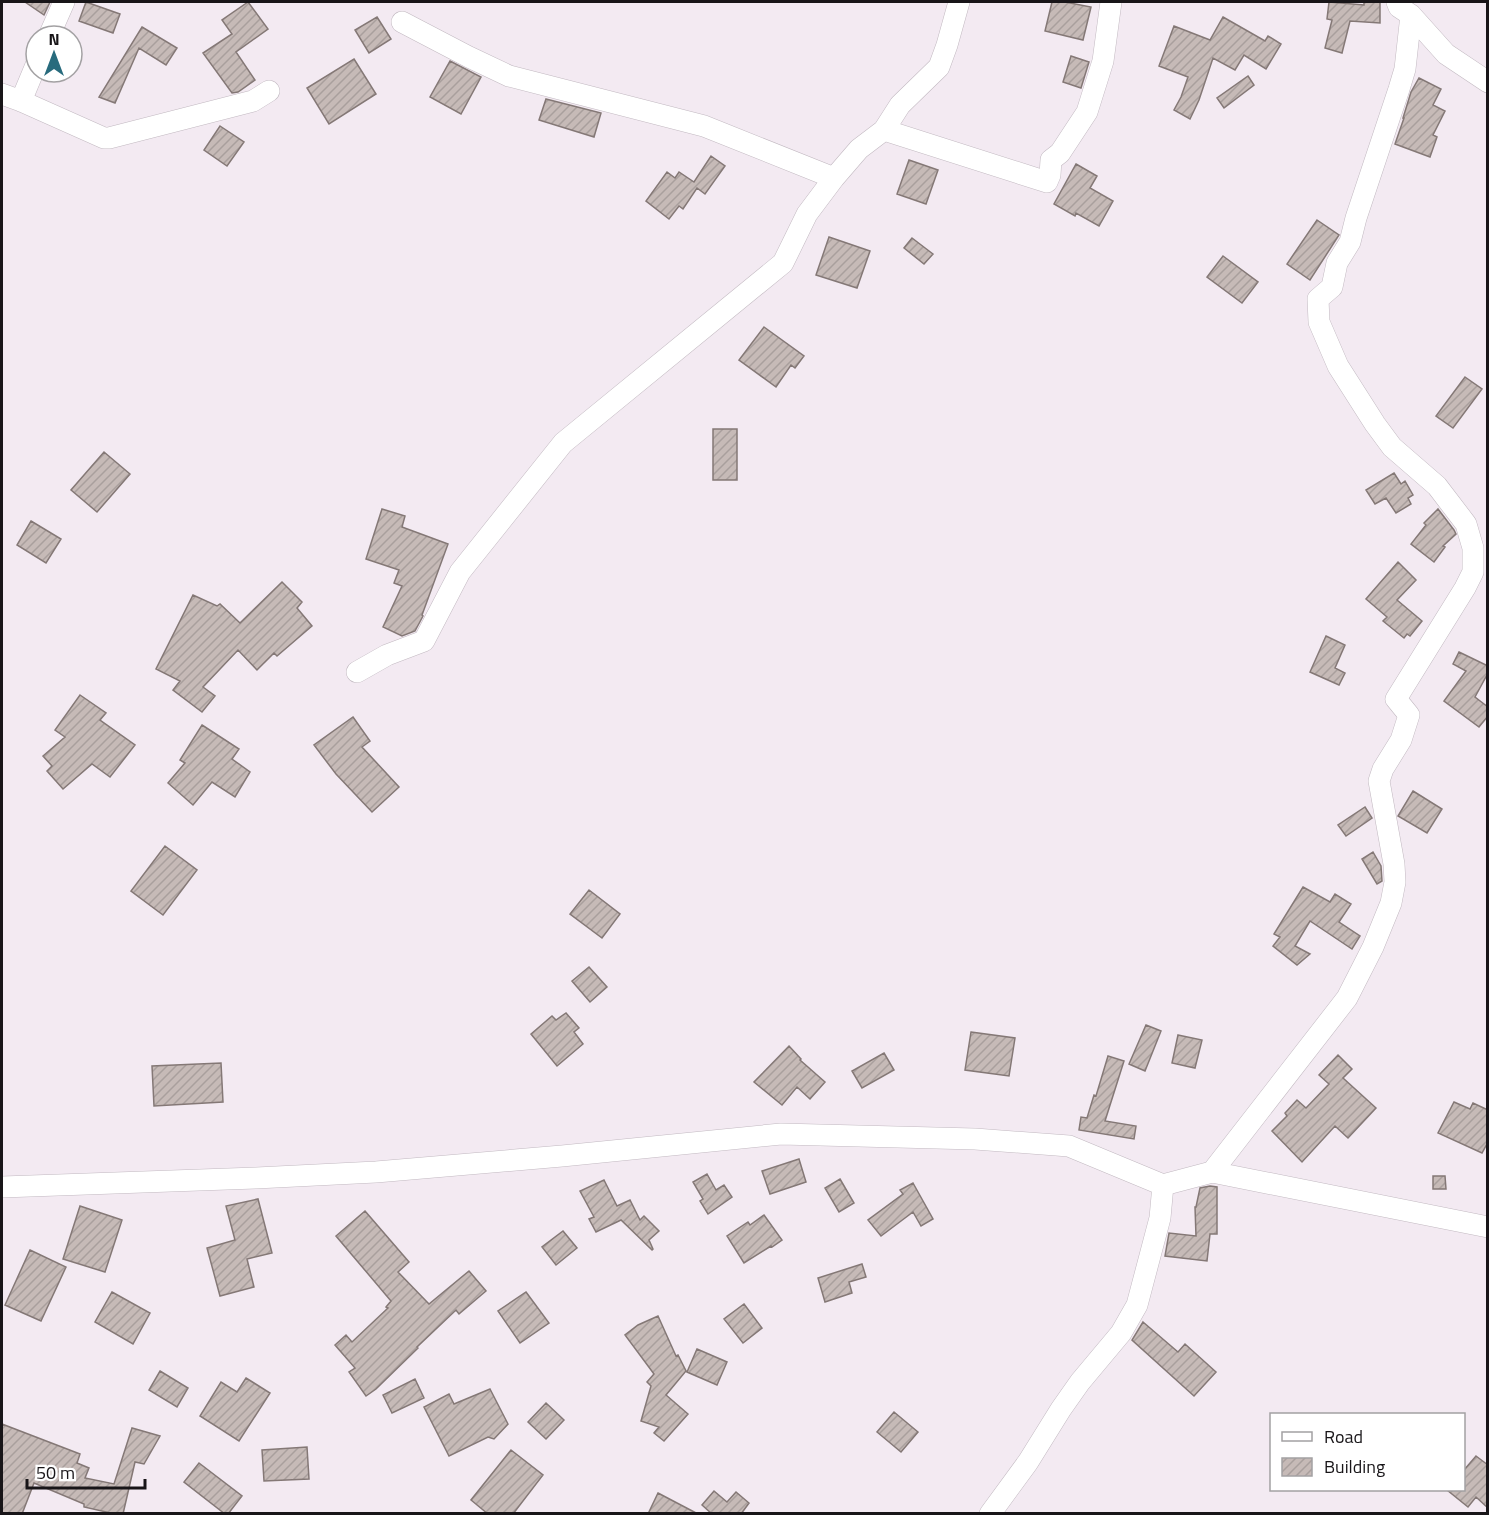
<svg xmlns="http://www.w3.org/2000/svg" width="1489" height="1515" font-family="'Titillium Web',sans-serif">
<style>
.building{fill:url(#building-hatch);stroke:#847876;stroke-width:1.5}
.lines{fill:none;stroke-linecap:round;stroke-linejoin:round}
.minor-casing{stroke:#c2b9c1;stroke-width:22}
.minor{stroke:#fff;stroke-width:21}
</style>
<defs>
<pattern id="building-hatch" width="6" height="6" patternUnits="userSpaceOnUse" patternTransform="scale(1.5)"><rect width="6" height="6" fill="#c6bab7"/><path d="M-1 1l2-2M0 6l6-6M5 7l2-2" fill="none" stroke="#a99f9d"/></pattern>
</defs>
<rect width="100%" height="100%" fill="#f3eaf2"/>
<!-- building -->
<path class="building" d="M25,2h25l-6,13z
M86,2l34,12 -7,19 -34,-12z
M248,2l20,27 -32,23 19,28 -17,12 -6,1 -29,-40 29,-19 -10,-14z
M1052,2h13l26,5 -8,33 -38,-9z
M1329,2l35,3v-3h16v21l-30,-2 -8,32 -17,-5 7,-28 -5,-1z
M377,17l14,22 -22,14 -14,-23z
M1223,17l42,24 3,-5 13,8 -15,25 -22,-14 -9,15 -22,-12 -14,42 -9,19 -16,-9 7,-13 7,-20 -29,-11 15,-40 36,14z
M142,27l35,21 -11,17 -27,-17 -24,55 -16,-6z
M1071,56l18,6 -8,26 -18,-6z
M354,59l22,35 -47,30 -22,-36z
M450,61l31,16 -20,37 -31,-17z
M1248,76l6,9 -30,23 -7,-10z
M1419,78l22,11 -8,16 12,6 -12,24 4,2 -7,20 -35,-13 9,-26h-1l8,-26z
M546,99l55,14 -7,24 -55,-17z
M220,126l24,16 -17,24 -23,-16z
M711,156l14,10 -20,28 -8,-6 -14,21 -4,-3 -10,13 -23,-18 21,-29 8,6 4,-6 15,10z
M909,160l29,10 -12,34 -29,-10z
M1076,164l21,12 -7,12 23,13 -14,25 -23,-13 -1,3 -21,-12z
M1317,220l22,15 -29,45 -23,-16z
M829,237l41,14 -13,37 -41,-13z
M912,238l21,16 -9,10 -20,-16z
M1223,256l35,26 -16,21 -35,-26z
M764,327l40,29 -9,12 -4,-3 -15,22 -37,-27z
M1465,377l17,12 -29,39 -17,-12z
M713,429h24v51h-24z
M104,452l26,22 -33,38 -26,-22z
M1394,473l7,11 4,-3 8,14 -5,3 3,6 -15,9 -10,-15 -11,6 -9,-14z
M382,509l23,7 -3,11 46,17 -26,71 1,1 -8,15 -13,5 -19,-9 19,-41 -8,-3 5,-13 -33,-11z
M1438,509l16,21 2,4 -13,12 2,1 -11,15 -23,-18 15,-19 -2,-2z
M31,521l30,18 -15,24 -29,-18z
M1398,562l18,18 -19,20 25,21 -12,15 -3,-2 -3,4 -21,-17 4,-4 -21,-18z
M282,582l20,20 -5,6 15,18 -35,30 -3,-3 -17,17 -19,-20 -35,37 12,9 -13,16 -29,-22 7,-9 -24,-12 37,-74 24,11 3,-2 20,19z
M1326,636l19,9 -10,23 10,5 -6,12 -29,-13z
M1459,652l29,14v7l-13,24 13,10v9l-9,11 -35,-26 22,-30 -13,-7z
M80,695l26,18 -6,7 35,25 -25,32 -18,-13 -29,25 -16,-18 5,-5 -9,-10 22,-19 -10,-7z
M353,717l17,24 -8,6 37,40 -27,25 -36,-38 -22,-29z
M202,725l37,24 -7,10 18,13 -15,25 -23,-15 -19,23 -25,-22 17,-20 -5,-3z
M1413,791l29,18 -15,24 -29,-17z
M1365,807l7,11 -26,18 -8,-11z
M165,846l32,24 -34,45 -32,-24z
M1373,852l8,14 1,15 -5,3 -15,-25z
M1303,887l27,15 5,-8 16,10 -12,18 21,14 -8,13 -42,-28 -15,25 15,8 -13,11 -24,-19 7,-9 -6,-3z
M589,890l31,24 -18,24 -32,-24z
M589,967l18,20 -17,15 -18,-21z
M566,1013l13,15 -5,4 9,12 -26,22 -26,-32 21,-18 4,4z
M1146,1025l15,6 -16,40 -16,-7z
M971,1032l44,6 -6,38 -44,-6z
M1178,1035l24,5 -7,28 -23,-5z
M789,1046l12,13 -1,1 25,22 -15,17 -13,-12 -15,18 -28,-23z
M884,1053l10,17 -32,18 -10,-17z
M1338,1055l14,14 -9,9 33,30 -28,30 -13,-12 -33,36 -30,-31 15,-15 -2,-3 12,-13 9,8 23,-24 -10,-9z
M1108,1056l16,5 -19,60 31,5 -2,13 -55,-9 2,-13 6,1 7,-23 2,1z
M221,1063l2,39 -69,4 -2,-40z
M1454,1102l16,7 3,-6 15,7v32l-6,11 -44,-20z
M799,1159l7,23 -36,12 -8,-23z
M707,1174l9,16 8,-5 8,12 -24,17 -8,-13 3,-2 -10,-17z
M1433,1176h12l1,13h-13z
M840,1179l14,24 -15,9 -14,-24z
M604,1180l13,26 13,-6 10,20 4,-4 15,15 -10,9 4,9 -1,1 -31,-30 -25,12 -7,-13 5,-2 -14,-26z
M913,1183l20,36 -12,7 -8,-14 -32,24 -13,-16 35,-26 -3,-4z
M1210,1186l7,1v47h-7l-3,27 -42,-5 4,-23 27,3 -1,-29h1l4,-19z
M258,1199l14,54 -25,6 7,28 -34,9 -13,-48 28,-8 -9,-34z
M80,1206l42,14 -17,52 -42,-13z
M365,1211l44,51 -11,10 31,32 40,-33 17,20 -27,23 -3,-4 -39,37 1,1 -42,41 -10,7 -17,-24 6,-4 -20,-23 11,-10 6,7 36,-34 -2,-1 5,-6 -55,-65z
M764,1215l18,25 -10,7 -1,-1 -27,17 -17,-27 21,-14 2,3z
M563,1231l14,17 -21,17 -14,-18z
M30,1250l36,17 -25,54 -36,-16z
M862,1264l4,13 -17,5 3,11 -27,9 -7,-24z
M112,1292l38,21 -17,31 -38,-22z
M526,1292l23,31 -29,20 -22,-32z
M744,1304l18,24 -19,15 -19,-24z
M658,1316l18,40 2,-1 8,16 -20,24 22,19 -24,27 -10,-8 5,-6 -18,-6 10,-35 -4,-4 7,-8 -29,-39 13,-10z
M1143,1322l35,30 7,-8 31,28 -22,24 -62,-56z
M697,1349l30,13 -10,23 -30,-13z
M160,1371l28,17 -11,19 -28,-17z
M246,1378l24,15 -31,48 -39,-25 21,-34 16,10z
M415,1379l9,19 -32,15 -9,-18z
M490,1389l18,35 -14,15 -6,-2 -39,19 -25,-49 25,-13 5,10z
M546,1403l18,17 -18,19 -18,-17z
M894,1412l24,20 -17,20 -24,-20z
M2,1424l78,30 -3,9 12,5 -4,10 29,6 18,-56 28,8 -16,28 -9,-2 -12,52h-8l-31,-7v-3l-50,-21 -12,31h-20z
M307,1447l2,32 -45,2 -2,-31z
M511,1450l32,25 -30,39h-25l-17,-14z
M1476,1456l12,9v43l-12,-11 -8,10 -21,-17h17v-20z
M199,1463l43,33 -14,18h-3l-41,-32z
M714,1491l13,11 9,-10 13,11 -8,11h-29l-10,-9z
M658,1493l40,21h-50z"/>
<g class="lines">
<defs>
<path id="minor" d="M1397,2l2,5 12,8 35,39 42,28
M402,22l67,35 40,19 195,50 130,52
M49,36l15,-34
M2,94l19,7 83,37h5l144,-37 16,-10
M21,101l15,-36
M884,130l163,52 3,-7 1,-15 9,-7 27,-41 16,-51 8,-59
M357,672l30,-17 37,-14 36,-69 103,-129 220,-180 24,-49 27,-36 25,-29 25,-19 16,-25 39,-38 8,-22 12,-43
M1212,1172l135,-174 26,-51 18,-44 4,-21 -1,-18 -15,-83 4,-12 18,-29 8,-25 -13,-16 69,-111 8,-16v-24l-7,-24 -29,-38 -45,-39 -17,-23 -37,-58 -19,-44 -1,-23 14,-12 5,-24 13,-21 6,-24 43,-129 6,-20 6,-54
M2,1187l254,-9 120,-6 186,-16 219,-22 194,5 94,7 94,39 49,-13 276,55
M990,1514l38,-52 33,-53 19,-27 41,-49 16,-28 23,-87 3,-33"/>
</defs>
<!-- minor casing -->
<use href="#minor" class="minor-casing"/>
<!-- minor -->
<use href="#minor" class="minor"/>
</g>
<!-- border -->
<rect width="1489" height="1515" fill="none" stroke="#181518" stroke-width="6"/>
<!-- legend -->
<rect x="1270" y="1413" width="195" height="78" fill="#ffffff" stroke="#a3a1a3" stroke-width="1.5"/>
<rect x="1282" y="1432" width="30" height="9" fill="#ffffff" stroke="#a3a1a3" stroke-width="1.5"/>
<text x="1324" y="1443" font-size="18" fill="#181518">Road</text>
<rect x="1282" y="1458" width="30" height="18" fill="url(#building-hatch)" stroke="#a3a1a3" stroke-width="1.5"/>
<text x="1324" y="1473" font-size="18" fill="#181518">Building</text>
<!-- north arrow -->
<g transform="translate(54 54)"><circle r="28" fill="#ffffff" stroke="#a3a1a3" stroke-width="1.5"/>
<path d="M0-4.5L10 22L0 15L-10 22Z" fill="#286b7d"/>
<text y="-9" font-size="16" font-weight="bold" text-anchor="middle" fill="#181518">N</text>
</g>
<!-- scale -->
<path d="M27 1479v9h118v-9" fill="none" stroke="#181518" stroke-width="3"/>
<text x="36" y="1479" font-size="18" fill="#181518" stroke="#ffffff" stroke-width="4.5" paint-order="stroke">50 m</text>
</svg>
